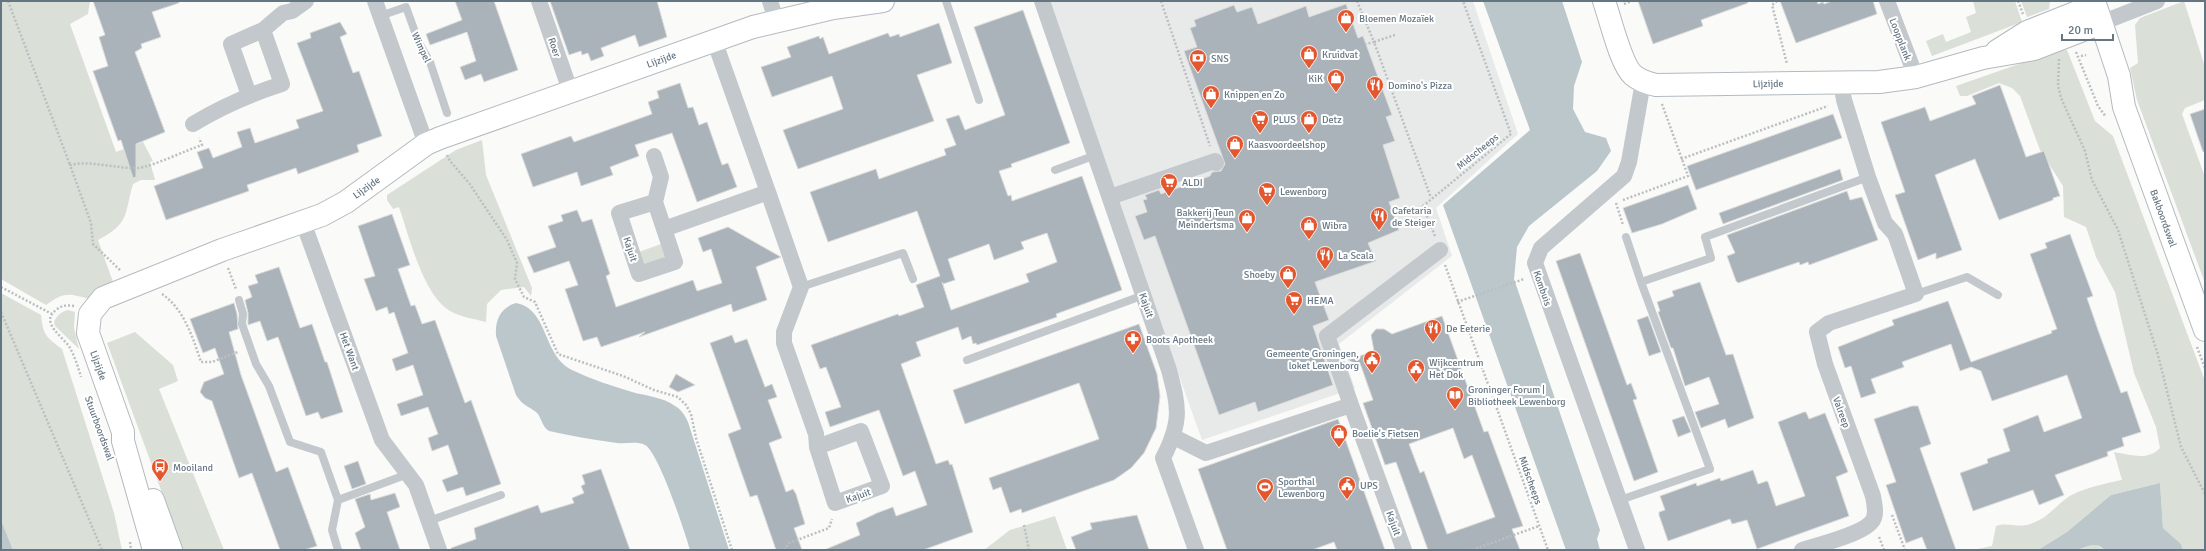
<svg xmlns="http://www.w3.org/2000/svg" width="2206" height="551" font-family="Signika,sans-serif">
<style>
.built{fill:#e8e9e9}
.green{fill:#dadfd7}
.water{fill:#bbc7cb}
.building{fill:#aab3b9;stroke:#dcdcda;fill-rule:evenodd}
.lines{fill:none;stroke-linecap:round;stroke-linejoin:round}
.secondary-casing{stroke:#b3babf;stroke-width:24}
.path{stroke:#bbbfc2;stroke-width:2.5;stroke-dasharray:2 2;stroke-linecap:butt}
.lane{stroke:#c3c8cc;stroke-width:8}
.street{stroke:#c3c8cc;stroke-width:16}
.secondary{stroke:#fff;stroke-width:22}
.labels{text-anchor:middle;stroke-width:4;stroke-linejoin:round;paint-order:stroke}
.poi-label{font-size:10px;fill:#657683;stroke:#fff;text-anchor:start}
.street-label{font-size:10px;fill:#657683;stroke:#fff}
</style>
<rect width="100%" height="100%" fill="#fafaf8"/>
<!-- built -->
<path class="built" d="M1051,1h422l45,133 -82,74 16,48 -113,88 16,44 -153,52 -154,-431z"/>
<!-- green -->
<path class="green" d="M1,1h89l-2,13 -18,10 46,128 27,-10 10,19 -3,1 5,18h-14l-8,4c-9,31 -3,39 -35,56l15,42 -24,17c-21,-6 -25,-7 -43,6l-45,-26z
M1973,1h42l7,21 -90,34 -6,-15 17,-7 3,8 25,-10 -5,-15 10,-4z
M2021,1h29l-1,8 -22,8z
M2184,1l21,66v33l-20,8 -3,6 23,63v106l-68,-183 -7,-32 8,-5 -3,-38 5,-7z
M2067,50l28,71 18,15 92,245v169h-22l-2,-6 -18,-16 -3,-45 -49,12 -44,37 -29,18h-65l19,-4 4,-20c14,-5 22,4 39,-4 13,-5 21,-16 32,-24 12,-9 40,-15 55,-18l-8,-28c17,3 34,9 46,-4l-4,-21 -22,-54 -19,-81 -19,-35 -10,-30 -22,-10 -1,-31 -23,-36 -20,-54 -8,-8 -13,-5 -32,13h-7l-4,-10 100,-35z
M482,140l4,35 46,113 -1,8 -7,-9 -23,3 -14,14 -1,18c-11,-3 -26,-5 -36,-11 -27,-16 -41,-75 -51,-104l-6,2 -6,-9v-5l69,-45z
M661,244l5,13 -25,9 -5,-13z
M1,293l40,22c2,20 5,22 21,34l52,164 8,37h-109l-12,-30z
M68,310l7,2 -1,16 5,21 -24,-23 -1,-4c3,-7 7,-10 14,-12z
M135,332l38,33 5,16 -19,8 65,161h-41l-76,-207z
M1055,516l12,34h-83l26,-20z
M2095,544l10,6h-30l8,-4z"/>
<!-- water -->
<path class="water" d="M1483,1h79l20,61 -8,24 -1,23 12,23 21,6 5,13 -14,20 -68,55 -12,21 -3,32 86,251 -3,9 3,11h-34l-123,-345 87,-75z
M516,303c33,6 26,52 56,67 19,9 40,16 60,22 14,4 31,5 43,14 7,4 10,10 13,16l41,128h-39c-5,-18 -32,-99 -45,-105 -8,-4 -19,-1 -28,-2 -23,-3 -46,-7 -68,-12 -8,-5 -7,-14 -13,-19 -9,-7 -13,-6 -20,-17l-20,-59c-1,-16 4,-28 20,-33z
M2160,483l3,45 18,16 2,6h-78c-11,-11 -21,-1 -32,0 -11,1 -23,0 -35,0l29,-18 44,-37z
M1,520l12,30h-12z"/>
<!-- building -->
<path class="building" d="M93,1h86v2l-27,9 9,25 -20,7 1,4 -7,4 30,80 -29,12v33l-3,1 -12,-38 -3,1 -25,-70 15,-5 -9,-29 6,-2z
M455,1h39l24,69 -34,12 -3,-8 -16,6 -5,-13 16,-6 -9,-29 -37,13 -4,-11 36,-14z
M550,1h107l10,36 -28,10 -4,-12 -34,13 3,8 -13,5 -3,-8 -6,2 -1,-4 -12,4z
M1638,1h109l1,2 -47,17 2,6 -50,18z
M1780,1h37l1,3 5,-2 1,2 8,-3h41l4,13 -81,29z
M1346,4l12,34 5,-2 29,79 -6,2 9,24 -12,4 17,53 -11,4 10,28 -31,13 8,18 -61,21 14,38 -16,6 20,59 -75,27 -3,-10 -36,13 -64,-179 -11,4 -9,-24 12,-4 -4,-12 4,-1 -2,-4 14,-5 2,4 49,-18 2,-4 9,-1 4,-7 -41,-113 13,-4 -7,-19 6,-2 -2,-6 40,-15 3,7 15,-5 6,17 48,-18 3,11z
M1023,10l47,133 -59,21 1,3 -13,4 9,25 3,-1 1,6 70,-25 40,114 -66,24 1,3 -80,28 -1,-2 -3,1 -2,-8 -9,4 -4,-13 -42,15 5,14 -20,8 35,100 12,-4 2,5 2,-1 21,68 -50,18h-99l36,-15 -4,-12 21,-10 16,-6 3,9 31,-11 -12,-34 -12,5 -24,-66 -49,17 -5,-15 16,-5 -15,-40 -6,2 -9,-24 87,-31 1,2 25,-9 -8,-22 24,-9 -23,-65 -89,31 -18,-50 66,-23 3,10 67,-24 -2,-6 12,-4 -10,-26 13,-4 6,15 40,-15 -31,-88zM1047,233l10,29 -31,12 3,8 -78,28 -9,-28 1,2 12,-4 -7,-21 41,-15 5,16 30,-11 -3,-7z
M340,22l7,12 -7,3 13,36 6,-2 23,65 -25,9 2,7 -61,22 -2,-6 -49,17 2,6 -83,29 -12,-34 49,-18 -6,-16 12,-4 4,10 29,-11 -5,-15 13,-4 5,15 44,-15 -3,-8 27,-9 -26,-68 14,-5 -1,-5z
M939,23l13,40 -35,12 17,46 -136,48 -15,-39 60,-21 -11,-33 -60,21 -11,-30 30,-10 -4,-10 32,-11 1,3 3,-2 6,17 59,-21 2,4 9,-3 1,3z
M680,83l8,25 5,-1 6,18 8,-3 15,43 6,-2 9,24 -40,15 -25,-69 -37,12 4,11 -29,11 3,8 -32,11 -4,-14 -44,15 -12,-33 50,-18 3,6 78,-28 -4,-12 11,-4 -2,-7z
M2000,85l26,72 18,-6 16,45 -7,2v2l-54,20 -24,-61 -28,11 -12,5 27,75 -26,9v-6l-18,7 -23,-65 10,-3 -24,-70 44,-15 5,14 46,-17 -4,-8z
M2205,109v42l-2,1 -13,-38z
M1833,114l9,24 -146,52 -9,-24z
M1840,169l3,11 -120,44 -4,-11z
M1688,185l9,24 -35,15 -30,9 -9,-25z
M1847,191l3,9 12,-3 16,43 -69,25 -1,-3 -8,3 -1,-3 -61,21 -2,-2 -9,-25 8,-3 -8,-18z
M577,210l5,12 10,-3 18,55 -4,2 10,31 77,-27 4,11 25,-8 -11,-34 -8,3 -5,-14 30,-11 53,30 -25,10 11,33 -34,12 -2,-8 -92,33 6,-5 -44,15 -4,-10 -14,4 -18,-52 13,-4 -9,-24 -35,12 -7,-16 29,-10 -8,-21 15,-5 -2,-6z
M392,214l18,51 -12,4 13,37 4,-1 7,19 13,-4 30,83 6,-3 30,84 -35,12 -3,-9 -16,5 -5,-12 16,-6 -10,-29 -16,6 -4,-13 10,-4 -10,-27 -27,9 -4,-12 26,-9 -10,-30 -17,6 -4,-12 16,-6 -14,-41 -5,2 -2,-7 -11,4 -12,-32 11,-3 -17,-50z
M2070,234l23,62 -6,2 11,32 23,63 6,-2 14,41 -19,6 2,8 -17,6 1,4 -53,19 9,20 -25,10 -6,-15 -60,21 -13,-38 28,-10 -1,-4 23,-8 -7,-22 35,-14 6,17 38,-14 -15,-43 -75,26 -11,-30 -10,-4 -11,4 -9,-27 -49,18 2,5 -33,12 5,14 -15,5 -10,-32 -6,2 -7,-21 56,-22 -2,-5 56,-19 23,61 81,-29 -1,-2 6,-2 -27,-75 17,-6 -2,-5z
M1580,253l47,132 4,-2 6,16 -4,1 25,72 -24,9 -78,-220z
M279,267l21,61 12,-4 13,38h2l16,50 -22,7 -3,-7 -12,4 -28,-79 -11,4 -7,-20 -12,4v-12l-3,-13 7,-3 -4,-11 10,-3 -3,-8z
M1700,282l26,73 7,-1 21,64 -26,10 -3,-9 -24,9 -6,-16 24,-8 -10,-27 -24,9 -12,-38h-2l-13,-36 2,-1 -3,-9 17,-6 -2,-5z
M234,303l3,11 1,15 -9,3 12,43 35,97 12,-5 29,79 -13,4h-24l-28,-77 -13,5 -27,-77 -7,-3 -5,-6 4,-10 20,-8 -9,-26 -12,5 -13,-34z
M1442,316l42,116 4,-1 35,95 -11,3 8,21h-92l-32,-88 -11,3 -22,-62 10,-3 -12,-34 -13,-6 26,-9 -3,-16 5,-6h8l8,5zM1453,428l11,31 8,-4 23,62 -48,17 -23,-63 -4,2 -11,-29z
M1648,316l13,36 -12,4 -12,-36z
M1139,324l18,50 3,22 -4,32 -12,25 -13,15 -17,12 -92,33 -1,-4 -11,4 -9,-26 -8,3 -4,-12 110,-39 -20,-56 -114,41 -12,-34z
M732,335l3,8 12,-4 18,48 7,-3 5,13 -9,3 14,38 -13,5 17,49 7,-3 3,5 9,30 -11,4 8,22h-26l-19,-55 -7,2 -22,-63 13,-5 -31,-86z
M676,374l19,11 -17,7 -9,-5z
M1912,406h6l13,38 -11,4 36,102h-29l-5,-13 -16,6 -20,-58 10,-3 -22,-63z
M1804,412h2l3,7 16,-6 23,59 -12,5 13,39 -92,33 -10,-29 -15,4 -2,-5 -62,22 -9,-26v-3l6,-2 -5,-14 36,-13 1,3 23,-8 1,3 32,-11 5,14 9,-3 1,1 8,24 29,-10 -27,-74z
M1684,416l7,16 -13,5 -6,-17z
M1338,419l47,131h-48l-3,-8 -22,8h-85l-29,-81z
M358,461l8,23 -14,5 -8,-23z
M601,469l29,81h-179v-2l25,-9 -2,-11 64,-23 3,8 33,-10 -2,-5 12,-5 -3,-7 4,-2 -3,-9z
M395,493l5,14 -13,5 13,38h-39l-6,-17 10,-6 -10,-28 15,-5 1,6z
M1137,515l12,35h-73l-5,-13 21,-8 -2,-6z"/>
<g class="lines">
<defs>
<path id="secondary" d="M1604,1c6,17 17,64 29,74 7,6 14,8 23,10l223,-3 37,-5 67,-19 51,-9 67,-26
M2094,1l25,75 5,31 81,223
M1997,51l30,-19 68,-27
M153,500l18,50
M154,550l-31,-109v-9l-35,-99 2,-19 13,-16 119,-48 100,-35 24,-13 80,-58 14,-6 313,-111 80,-19 50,-7"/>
</defs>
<!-- secondary casing -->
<use href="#secondary" class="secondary-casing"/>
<!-- path -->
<path class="path" d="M8,1l62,164
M1161,1l49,145
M1357,1l17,41 -8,2
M1777,1l-5,4 15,59
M2018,1l5,13
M1624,4l8,-3
M1395,35l-21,7 57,156
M2076,52l22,54 8,11
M2081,56l5,-1
M2059,59l-1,26 3,13 24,53 7,29 26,50 40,125 23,92 24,47
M447,155l3,6 19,22 38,57 10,23 -2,16 9,18 11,5 23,52 65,22 31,14 24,7 8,8 5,9 5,24 36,112
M1681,159l147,-53
M1623,200l65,-24 -26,-72
M1616,203l7,22
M1435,236l-12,-30 88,-72 -48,-133
M1445,265l103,285
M228,268l8,21
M120,270l-27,-26 -2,-21 -21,-58c21,-5 46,4 68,3 13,-1 49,-18 64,-23l-3,-7
M1,287l51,27
M162,294c22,15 31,44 39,68h11l26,-10
M1457,302l67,-23
M74,306c-7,-1 -12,-1 -18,4 -17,13 8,27 14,38 5,9 8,19 11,29
M1,312l101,238
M2197,347l8,21
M1892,515l13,35
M1024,525l5,25
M1879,537l5,13
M130,542l1,8
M784,550l5,-7 40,-15 3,-9
M1472,550l67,-24"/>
<!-- lane -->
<path class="lane" d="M946,1l33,99
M380,16l26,-9 13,36 11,19 17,51
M1055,170l41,-15
M1626,237l15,45
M801,287l102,-34 10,26
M1916,294l51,-17 31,18
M239,300l4,14 -1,10 14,40 13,22 21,56 31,10 17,48 -6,30 6,20
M967,360l177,-65
M338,500l70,-26
M1620,500l90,-31 -69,-187 70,-24 -6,-21 163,-60
M429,521l72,-26"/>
<!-- street -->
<path class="street" d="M375,1l51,143
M539,1l32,92
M770,1l6,19
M1042,1l127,369c10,38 13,51 -6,88l33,92
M1887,1l29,76
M2101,23l56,-22
M714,40l54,152
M249,95l-18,-51 32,-14 20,-17 9,-2 14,-10
M193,124c28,-17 58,-30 89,-40l-19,-54
M654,156l7,21 -6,25
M1110,197l105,-36 1,2
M655,202l20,60 -36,12 -20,-61z
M303,222l79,218 34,45 23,65
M664,229l104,-37 33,95 -17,45v11l32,91 1,13 18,56 47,-17 -21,-55 -44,16
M1351,405l53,145
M1174,437l32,16 145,-48 -24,-69 113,-86
M1637,550l-102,-287 6,-15 83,-72 5,-14 14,-80
M1802,550c15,-5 63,-16 71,-30 4,-7 1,-17 0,-24l-48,-132 -8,-32 12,-9 87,-29 -21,-60 -10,-11 -17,-46 -24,-77 -3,-18"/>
<!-- secondary -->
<use href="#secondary" class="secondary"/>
</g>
<!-- icons -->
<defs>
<symbol id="shop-pin" viewBox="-11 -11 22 30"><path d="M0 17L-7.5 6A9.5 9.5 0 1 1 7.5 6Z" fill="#e4572e" stroke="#fff"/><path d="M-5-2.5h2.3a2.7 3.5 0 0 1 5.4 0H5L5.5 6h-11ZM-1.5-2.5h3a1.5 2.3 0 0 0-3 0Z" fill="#fff"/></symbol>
<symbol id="bank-pin" viewBox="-11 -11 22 30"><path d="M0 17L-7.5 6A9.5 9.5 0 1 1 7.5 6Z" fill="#e4572e" stroke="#fff"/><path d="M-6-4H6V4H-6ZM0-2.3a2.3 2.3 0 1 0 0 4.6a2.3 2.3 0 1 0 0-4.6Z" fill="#fff"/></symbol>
<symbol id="restaurant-pin" viewBox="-11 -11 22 30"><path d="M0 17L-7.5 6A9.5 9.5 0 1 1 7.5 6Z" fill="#e4572e" stroke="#fff"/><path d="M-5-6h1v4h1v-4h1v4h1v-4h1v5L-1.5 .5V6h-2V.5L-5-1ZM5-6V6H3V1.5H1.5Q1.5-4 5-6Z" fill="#fff"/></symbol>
<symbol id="supermarket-pin" viewBox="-11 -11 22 30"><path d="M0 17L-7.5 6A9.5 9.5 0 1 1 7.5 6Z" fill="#e4572e" stroke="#fff"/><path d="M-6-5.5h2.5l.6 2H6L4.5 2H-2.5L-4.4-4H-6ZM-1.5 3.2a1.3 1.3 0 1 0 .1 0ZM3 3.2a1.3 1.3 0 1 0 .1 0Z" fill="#fff"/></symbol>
<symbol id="pharmacy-pin" viewBox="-11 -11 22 30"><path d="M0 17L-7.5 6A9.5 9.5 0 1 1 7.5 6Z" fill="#e4572e" stroke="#fff"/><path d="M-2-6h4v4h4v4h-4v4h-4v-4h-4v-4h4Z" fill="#fff"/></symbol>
<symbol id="civic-pin" viewBox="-11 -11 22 30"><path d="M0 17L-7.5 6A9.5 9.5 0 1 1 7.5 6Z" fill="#e4572e" stroke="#fff"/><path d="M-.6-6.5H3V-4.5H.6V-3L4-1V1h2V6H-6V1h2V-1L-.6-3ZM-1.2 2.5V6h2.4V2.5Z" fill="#fff"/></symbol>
<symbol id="library-pin" viewBox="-11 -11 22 30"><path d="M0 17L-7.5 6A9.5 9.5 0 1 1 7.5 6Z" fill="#e4572e" stroke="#fff"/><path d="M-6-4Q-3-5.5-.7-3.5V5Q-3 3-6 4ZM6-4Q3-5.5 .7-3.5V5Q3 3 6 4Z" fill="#fff"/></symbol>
<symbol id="bus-pin" viewBox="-11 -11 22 30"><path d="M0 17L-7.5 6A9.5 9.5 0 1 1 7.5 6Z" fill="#e4572e" stroke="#fff"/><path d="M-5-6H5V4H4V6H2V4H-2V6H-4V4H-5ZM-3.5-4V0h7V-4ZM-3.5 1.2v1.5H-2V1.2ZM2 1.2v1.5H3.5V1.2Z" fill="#fff"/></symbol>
<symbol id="stadium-pin" viewBox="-11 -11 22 30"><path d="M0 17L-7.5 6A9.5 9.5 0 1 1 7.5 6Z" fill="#e4572e" stroke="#fff"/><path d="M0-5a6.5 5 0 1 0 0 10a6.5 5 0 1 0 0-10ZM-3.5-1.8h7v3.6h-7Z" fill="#fff"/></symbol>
</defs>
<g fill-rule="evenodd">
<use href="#shop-pin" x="1336" y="8" width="20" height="27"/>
<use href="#shop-pin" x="1299" y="44" width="20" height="27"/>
<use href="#bank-pin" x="1188" y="48" width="20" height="27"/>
<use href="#shop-pin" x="1326" y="68" width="20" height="27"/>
<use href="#restaurant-pin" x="1365" y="75" width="20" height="27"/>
<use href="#shop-pin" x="1201" y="84" width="20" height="27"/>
<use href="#supermarket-pin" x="1250" y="109" width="20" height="27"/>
<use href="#shop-pin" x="1299" y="109" width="20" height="27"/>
<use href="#shop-pin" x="1225" y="134" width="20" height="27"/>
<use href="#supermarket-pin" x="1159" y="172" width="20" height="27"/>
<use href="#supermarket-pin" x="1257" y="181" width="20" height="27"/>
<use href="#restaurant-pin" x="1369" y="206" width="20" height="27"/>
<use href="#shop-pin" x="1237" y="208" width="20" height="27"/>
<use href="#shop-pin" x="1299" y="215" width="20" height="27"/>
<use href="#restaurant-pin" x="1315" y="245" width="20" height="27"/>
<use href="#shop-pin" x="1278" y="264" width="20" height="27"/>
<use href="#supermarket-pin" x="1284" y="290" width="20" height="27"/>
<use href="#restaurant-pin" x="1423" y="318" width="20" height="27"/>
<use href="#pharmacy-pin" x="1123" y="329" width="20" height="27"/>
<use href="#civic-pin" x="1362" y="349" width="20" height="27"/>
<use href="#civic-pin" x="1406" y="358" width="20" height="27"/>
<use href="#library-pin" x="1445" y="385" width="20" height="27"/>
<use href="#shop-pin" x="1329" y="423" width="20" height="27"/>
<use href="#bus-pin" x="150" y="457" width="20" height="27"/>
<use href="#civic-pin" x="1337" y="475" width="20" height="27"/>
<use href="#stadium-pin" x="1255" y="477" width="20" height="27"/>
</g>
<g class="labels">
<!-- poi labels -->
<g class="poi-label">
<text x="1359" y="22">Bloemen Mozaïek</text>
<text x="1322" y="58">Kruidvat</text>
<text x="1211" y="62">SNS</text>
<text x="1323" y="82" text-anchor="end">KiK</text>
<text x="1388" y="89">Domino's Pizza</text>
<text x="1224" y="98">Knippen en Zo</text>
<text x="1273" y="123">PLUS</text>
<text x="1322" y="123">Detz</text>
<text x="1248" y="148">Kaasvoordeelshop</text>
<text x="1182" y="186">ALDI</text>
<text x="1280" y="195">Lewenborg</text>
<text x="1392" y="214">Cafetaria<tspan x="1392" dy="12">de Steiger</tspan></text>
<text x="1234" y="216" text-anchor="end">Bakkerij Teun<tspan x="1234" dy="12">Meindertsma</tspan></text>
<text x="1322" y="229">Wibra</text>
<text x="1338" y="259">La Scala</text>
<text x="1275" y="278" text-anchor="end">Shoeby</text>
<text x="1307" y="304">HEMA</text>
<text x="1446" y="332">De Eeterie</text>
<text x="1146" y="343">Boots Apotheek</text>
<text x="1359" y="357" text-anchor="end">Gemeente Groningen,<tspan x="1359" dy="12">loket Lewenborg</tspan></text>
<text x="1429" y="366">Wijkcentrum<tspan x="1429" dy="12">Het Dok</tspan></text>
<text x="1468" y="393">Groninger Forum |<tspan x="1468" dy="12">Bibliotheek Lewenborg</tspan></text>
<text x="1352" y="437">Boelie's Fietsen</text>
<text x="173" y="471">Mooiland</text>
<text x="1278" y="485">Sporthal<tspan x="1278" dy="12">Lewenborg</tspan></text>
<text x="1360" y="489">UPS</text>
</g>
<!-- street labels -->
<g class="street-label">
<text transform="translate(1901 39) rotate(69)" y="4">Loopplank</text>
<text transform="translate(422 47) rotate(65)" y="4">Wimpel</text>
<text transform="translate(555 47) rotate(71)" y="4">Roer</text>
<text transform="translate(661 59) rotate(-20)" y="4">Lijzijde</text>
<text transform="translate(1768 83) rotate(-1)" y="4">Lijzijde</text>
<text transform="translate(1477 151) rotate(-39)" y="4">Midscheeps</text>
<text transform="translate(366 187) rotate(-36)" y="4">Lijzijde</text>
<text transform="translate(2164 218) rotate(70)" y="4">Bakboordswal</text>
<text transform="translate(631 249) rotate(72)" y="4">Kajuit</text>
<text transform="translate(1543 288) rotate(71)" y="4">Kombuis</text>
<text transform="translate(1147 305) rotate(71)" y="4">Kajuit</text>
<text transform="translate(350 351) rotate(70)" y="4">Het Want</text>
<text transform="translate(99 365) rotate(70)" y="4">Lijzijde</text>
<text transform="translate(1842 412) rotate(70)" y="4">Valreep</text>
<text transform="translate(100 428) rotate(70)" y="4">Stuurboordswal</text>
<text transform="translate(1531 480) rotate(70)" y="4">Midscheeps</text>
<text transform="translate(858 495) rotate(-19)" y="4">Kajuit</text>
<text transform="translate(1394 523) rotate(70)" y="4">Kajuit</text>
</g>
</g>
<!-- border -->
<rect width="2206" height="551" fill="none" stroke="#657683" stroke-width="4"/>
<!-- scale -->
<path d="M2062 34v6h51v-6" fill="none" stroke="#657683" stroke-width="2"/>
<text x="2068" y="34" font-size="12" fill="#657683" stroke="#ffffff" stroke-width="3" paint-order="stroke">20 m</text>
</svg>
